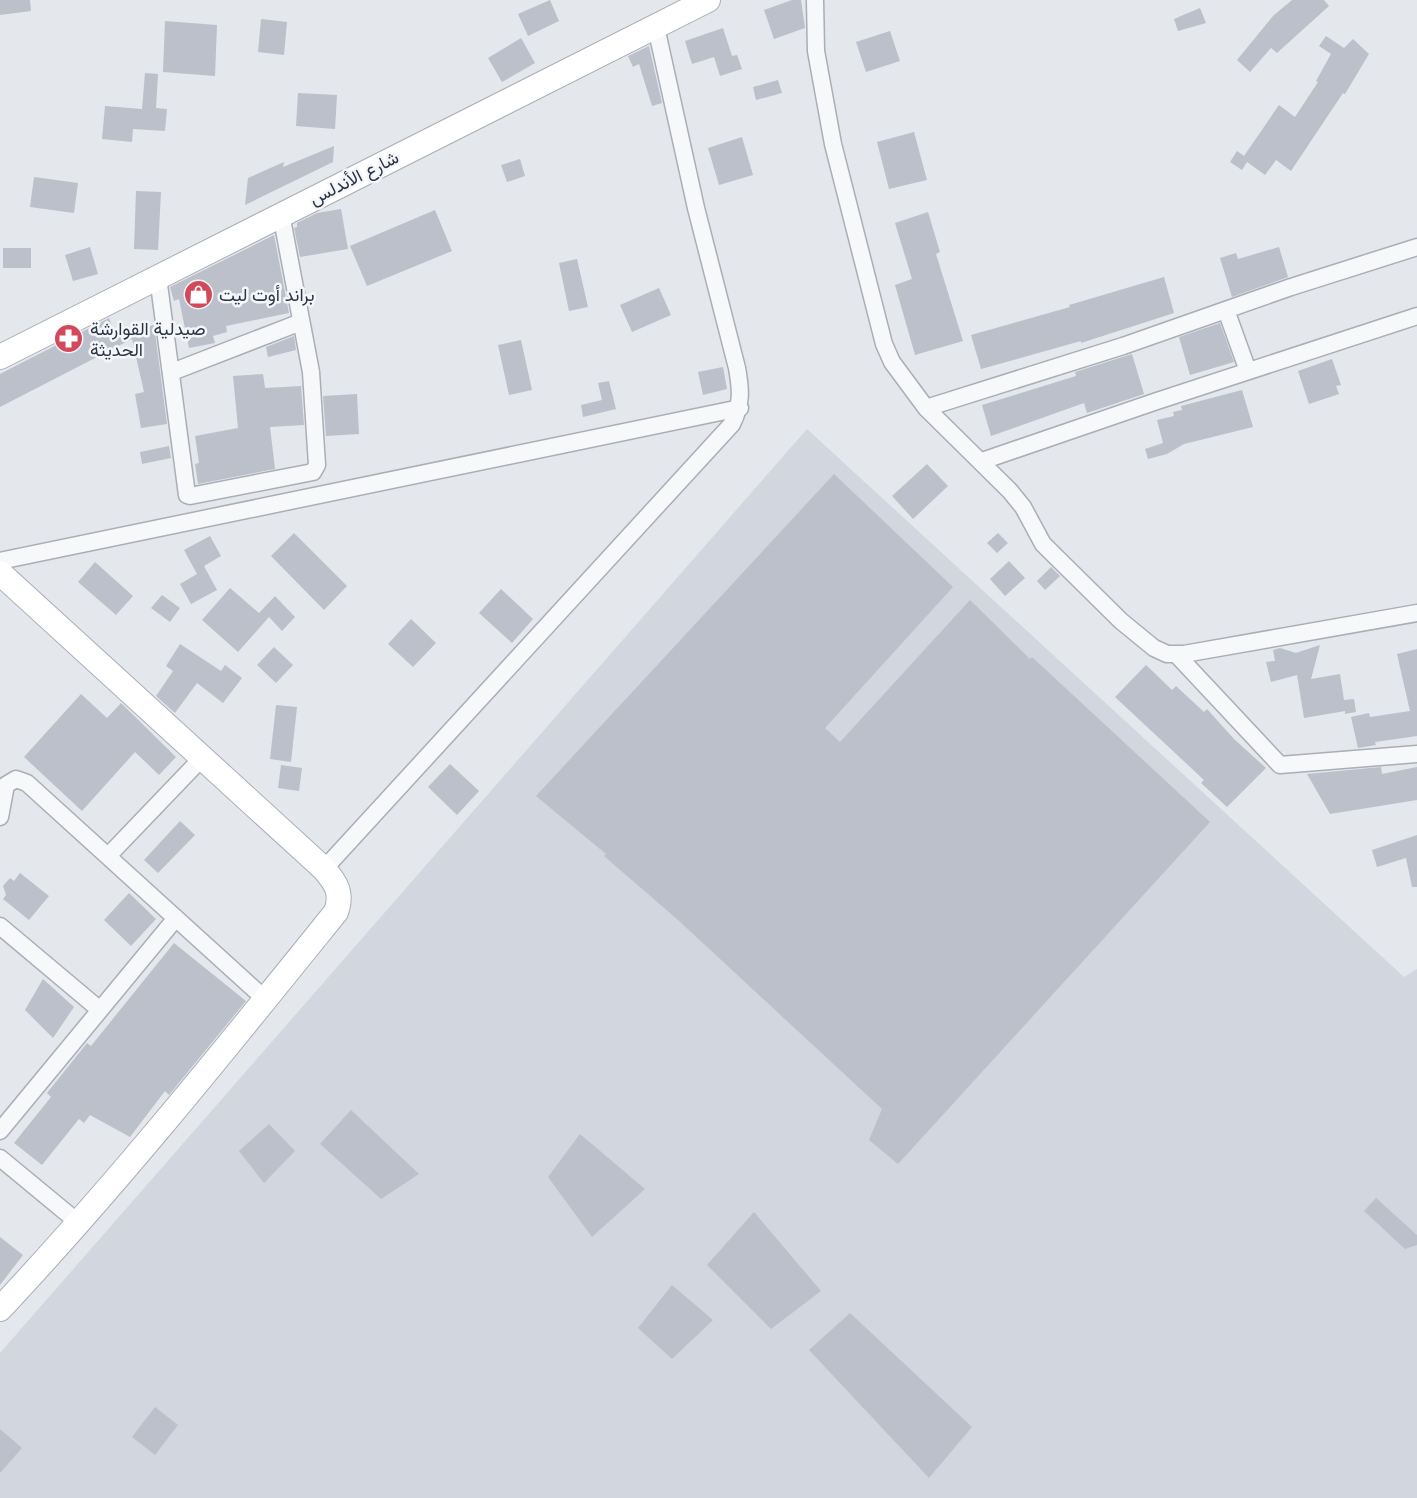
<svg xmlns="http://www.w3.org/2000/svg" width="1417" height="1498" font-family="'Noto Sans',Vazirmatn,sans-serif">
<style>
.built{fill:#d2d6de}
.building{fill:#bbc0ca}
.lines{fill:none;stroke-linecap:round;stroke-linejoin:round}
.minor-casing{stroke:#a9aeb7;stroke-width:19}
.secondary-casing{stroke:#a9aeb7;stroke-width:26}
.minor{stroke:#f7f8fa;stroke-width:16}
.secondary{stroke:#fff;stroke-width:24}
.labels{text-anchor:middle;stroke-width:5;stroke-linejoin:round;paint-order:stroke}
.street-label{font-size:18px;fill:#2b3445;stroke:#f4f6f9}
.poi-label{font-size:18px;fill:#2b3445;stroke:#f4f6f9;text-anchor:start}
</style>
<rect width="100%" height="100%" fill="#e4e7ec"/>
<!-- built -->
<path class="built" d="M807,429l597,548 13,-8v529h-1417v-145z"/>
<!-- building -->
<path class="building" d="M0,0h30l1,11 -31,4z
M550,0l9,21 -31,15 -10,-22z
M792,0h9l4,28 -31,11 -10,-29z
M1292,0h32l5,6 -52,47 -6,-5 -21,24 -13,-12 36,-44z
M1200,8l6,15 -28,8 -4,-12z
M261,19l26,3 -3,33 -26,-3z
M165,21l52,4 -2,51 -52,-4z
M723,28l9,28 5,-1 5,14 -22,7 -6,-19 -22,7 -7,-23z
M890,31l10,30 -34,11 -10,-30z
M1326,36l18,12 9,-9 16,15 -24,40 -2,-1 -52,78 -15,-11 -11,15 -18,-13 -5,8 -12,-8 7,-11 7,5 35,-51 16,12 23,-35 -2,-1 15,-27 -12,-8z
M521,38l14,25 -33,19 -14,-24z
M649,46l13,57 -10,3 -13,-42 -6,3 -5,-11z
M145,73l13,1 -2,34 11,1 -2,22 -32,-2 -1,13 -30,-3 3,-33 37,3z
M778,80l4,13 -26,7 -3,-13z
M298,93l39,2 -2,34 -39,-3z
M914,132l13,48 -38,9 -12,-47z
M742,137l11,38 -34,10 -11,-37z
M334,146l-1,16 -88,43 3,-27 36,-16 -1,5z
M520,159l5,17 -18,6 -6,-17z
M34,177l44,6 -4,30 -44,-6z
M136,191l25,1 -3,58 -24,-1z
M341,209l7,40 -48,8 -6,-29 3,-1v-4l20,-10z
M435,210l17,41 -85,35 -17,-40z
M928,212l12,40 -4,2 27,87 -48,14 -20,-70 17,-6 -17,-56z
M274,235l15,78 -63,13 1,6 -14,4 2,7 -26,5 -10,-49 -5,2 -4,-14z
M90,247l8,27 -25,7 -8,-26z
M1279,247l9,30 -56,20 -12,-39 16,-5 2,6z
M3,248h28v20h-28z
M577,259l11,48 -19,4 -10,-48z
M1164,277l10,36 -93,30v-2l-100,28 -10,-34 99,-28 -1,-2z
M659,288l12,27 -39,17 -12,-27z
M109,318l6,16 39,-9 13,99 -26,4 -6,-34 9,-2 -12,-53 -132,68v-33z
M1220,323l14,39 -44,13 -11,-38z
M294,336l2,14 -28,7 -2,-10z
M521,340l11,50 -23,5 -11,-50z
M1132,354l12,40 -57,19 -3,-10 -93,33 -9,-31 94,-29 -1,-4z
M1332,359l9,26 -5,1 3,8 -30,10 -11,-33z
M723,367l4,22 -24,6 -5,-23z
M263,374l2,14 36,-2 3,39 -34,2 5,42 -77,15 -3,-20 4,-1 -4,-27 43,-8 -5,-52z
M609,381l7,28 -33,8 -2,-12 21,-5 -4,-17z
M1242,390l11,37 -69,17 -17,10 -19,5 -3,-10 18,-6 -6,-23 17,-4 -1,-4 9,-2 -1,-4z
M357,394l2,40 -33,2 -3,-40z
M169,446l2,12 -29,6 -2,-12z
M927,464l21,22 -35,33 -21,-23z
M834,474l119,113 -128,141 15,14 130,-142 60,59 2,-2 178,165 -312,342 -29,-24 13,-31 -204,-189 -74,-64 2,-2 -70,-58z
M294,533l53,53 -23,24 -53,-54z
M998,533l10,10 -11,10 -10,-10z
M210,536l11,20 -17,10 13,24 -26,14 -11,-20 17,-10 -13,-24z
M1009,561l16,17 -20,18 -15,-17z
M95,562l38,34 -17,19 -38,-33z
M1051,567l9,9 -15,14 -8,-9z
M230,588l29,25 16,-17 20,21 -13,14 -13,-14 -31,35 -36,-32z
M501,589l32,30 -21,24 -33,-30z
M162,595l18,13 -10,14 -19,-14z
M411,619l25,24 -23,24 -25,-23z
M180,644l41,27 4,-6 17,13 -19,25 -26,-20 -22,30 -19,-17 17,-25 -7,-5z
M1320,645l-9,34 29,-5 4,26 10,-1 2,13 -11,2v-3l-41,7 -7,-43 -26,7 -5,-20 9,-1 -2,-11 7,-2 16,5z
M274,647l19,18 -17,18 -19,-18z
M1417,649v87l-42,6 1,3 -18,3 -7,-31 18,-4 1,4 40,-6 -13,-57z
M1146,665l26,25 4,-4 28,26 3,-3 27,30 32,29 -39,39 -26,-24 3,-3 -89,-83z
M81,694l26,24 14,-15 55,54 -17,18 -24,-23 -53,59 -58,-54z
M276,705l21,2 -6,55 -21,-3z
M450,764l29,27 -22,24 -29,-28z
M281,765l21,3 -3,23 -21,-3z
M1381,767l1,7 35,-7v33l-87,14 -23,-40z
M180,821l15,14 -37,38 -14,-13z
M1417,835v52h-5l-6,-29 -29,9 -5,-17z
M20,873l29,23 -20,24 -26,-21 3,-4 -3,-9 7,-8 4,3z
M129,893l27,26 -25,27 -27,-26z
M174,943l72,58 -77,94 -4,-4 -35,46 -40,-22 -6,8 -5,-4 -37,46 -28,-22 37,-46 -4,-4 40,-50 4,3z
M43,979l31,28 -21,31 -28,-28z
M351,1110l68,64 -38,25 -61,-55z
M269,1124l26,27 -31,32 -25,-32z
M580,1134l65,55 -53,48 -44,-60z
M1376,1198l41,37v10l-12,4 -41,-38z
M754,1212l67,79 -50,38 -64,-64z
M0,1237l23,18 -23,30z
M672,1285l41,35 -41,39 -34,-31z
M850,1313l122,114 -43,51 -120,-128z
M155,1407l23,18 -23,30 -23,-18z
M0,1429l22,19 -22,25z"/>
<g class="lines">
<defs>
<path id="minor" d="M815,0l1,51 17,93 51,200 8,18 34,46 84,83 13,16 20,37 78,77 33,27 13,6h17l233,-41
M158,277l29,218 3,1 123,-24 4,-7 -6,-93 -30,-158
M1226,310l22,61
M172,372l129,-50
M926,408l197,-62 168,-59 126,-40
M982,461l175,-60 260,-85
M0,561l740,-153
M1176,654l104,111 137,-11
M0,817l6,-32 10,-6 11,4 238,216
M108,856l94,-98
M324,869l408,-445c10,-20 9,-34 5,-56l-41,-160 -40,-181
M0,926l100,84
M0,1131l176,-213
M0,1158l80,66"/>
<path id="secondary" d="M0,357l708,-357
M0,573l324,296c12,14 19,24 12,43 -109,135 -217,270 -336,397"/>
</defs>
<!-- minor casing -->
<use href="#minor" class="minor-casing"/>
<!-- secondary casing -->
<use href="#secondary" class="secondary-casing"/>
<!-- minor -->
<use href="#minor" class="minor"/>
<!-- secondary -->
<use href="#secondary" class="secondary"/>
</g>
<!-- icons -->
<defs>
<symbol id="shop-disc" viewBox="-11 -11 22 22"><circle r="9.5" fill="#d1495b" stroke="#f4f6f9"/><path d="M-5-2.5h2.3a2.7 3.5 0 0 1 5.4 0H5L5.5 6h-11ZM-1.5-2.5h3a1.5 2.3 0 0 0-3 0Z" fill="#fff"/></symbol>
<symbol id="pharmacy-disc" viewBox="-11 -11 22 22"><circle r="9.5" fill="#d1495b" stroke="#f4f6f9"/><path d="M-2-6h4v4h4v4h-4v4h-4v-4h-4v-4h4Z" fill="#fff"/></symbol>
</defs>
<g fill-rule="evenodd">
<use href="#shop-disc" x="182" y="278" width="33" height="33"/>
<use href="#pharmacy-disc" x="52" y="322" width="33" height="33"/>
</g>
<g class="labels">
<!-- street labels -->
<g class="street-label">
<text transform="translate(354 178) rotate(-27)" y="6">شارع الأندلس</text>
</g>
<!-- poi labels -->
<g class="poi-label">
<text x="219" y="301">براند أوت ليت</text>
<text x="90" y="335">صيدلية القوارشة<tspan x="90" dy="21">الحديثة</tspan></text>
</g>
</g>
</svg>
